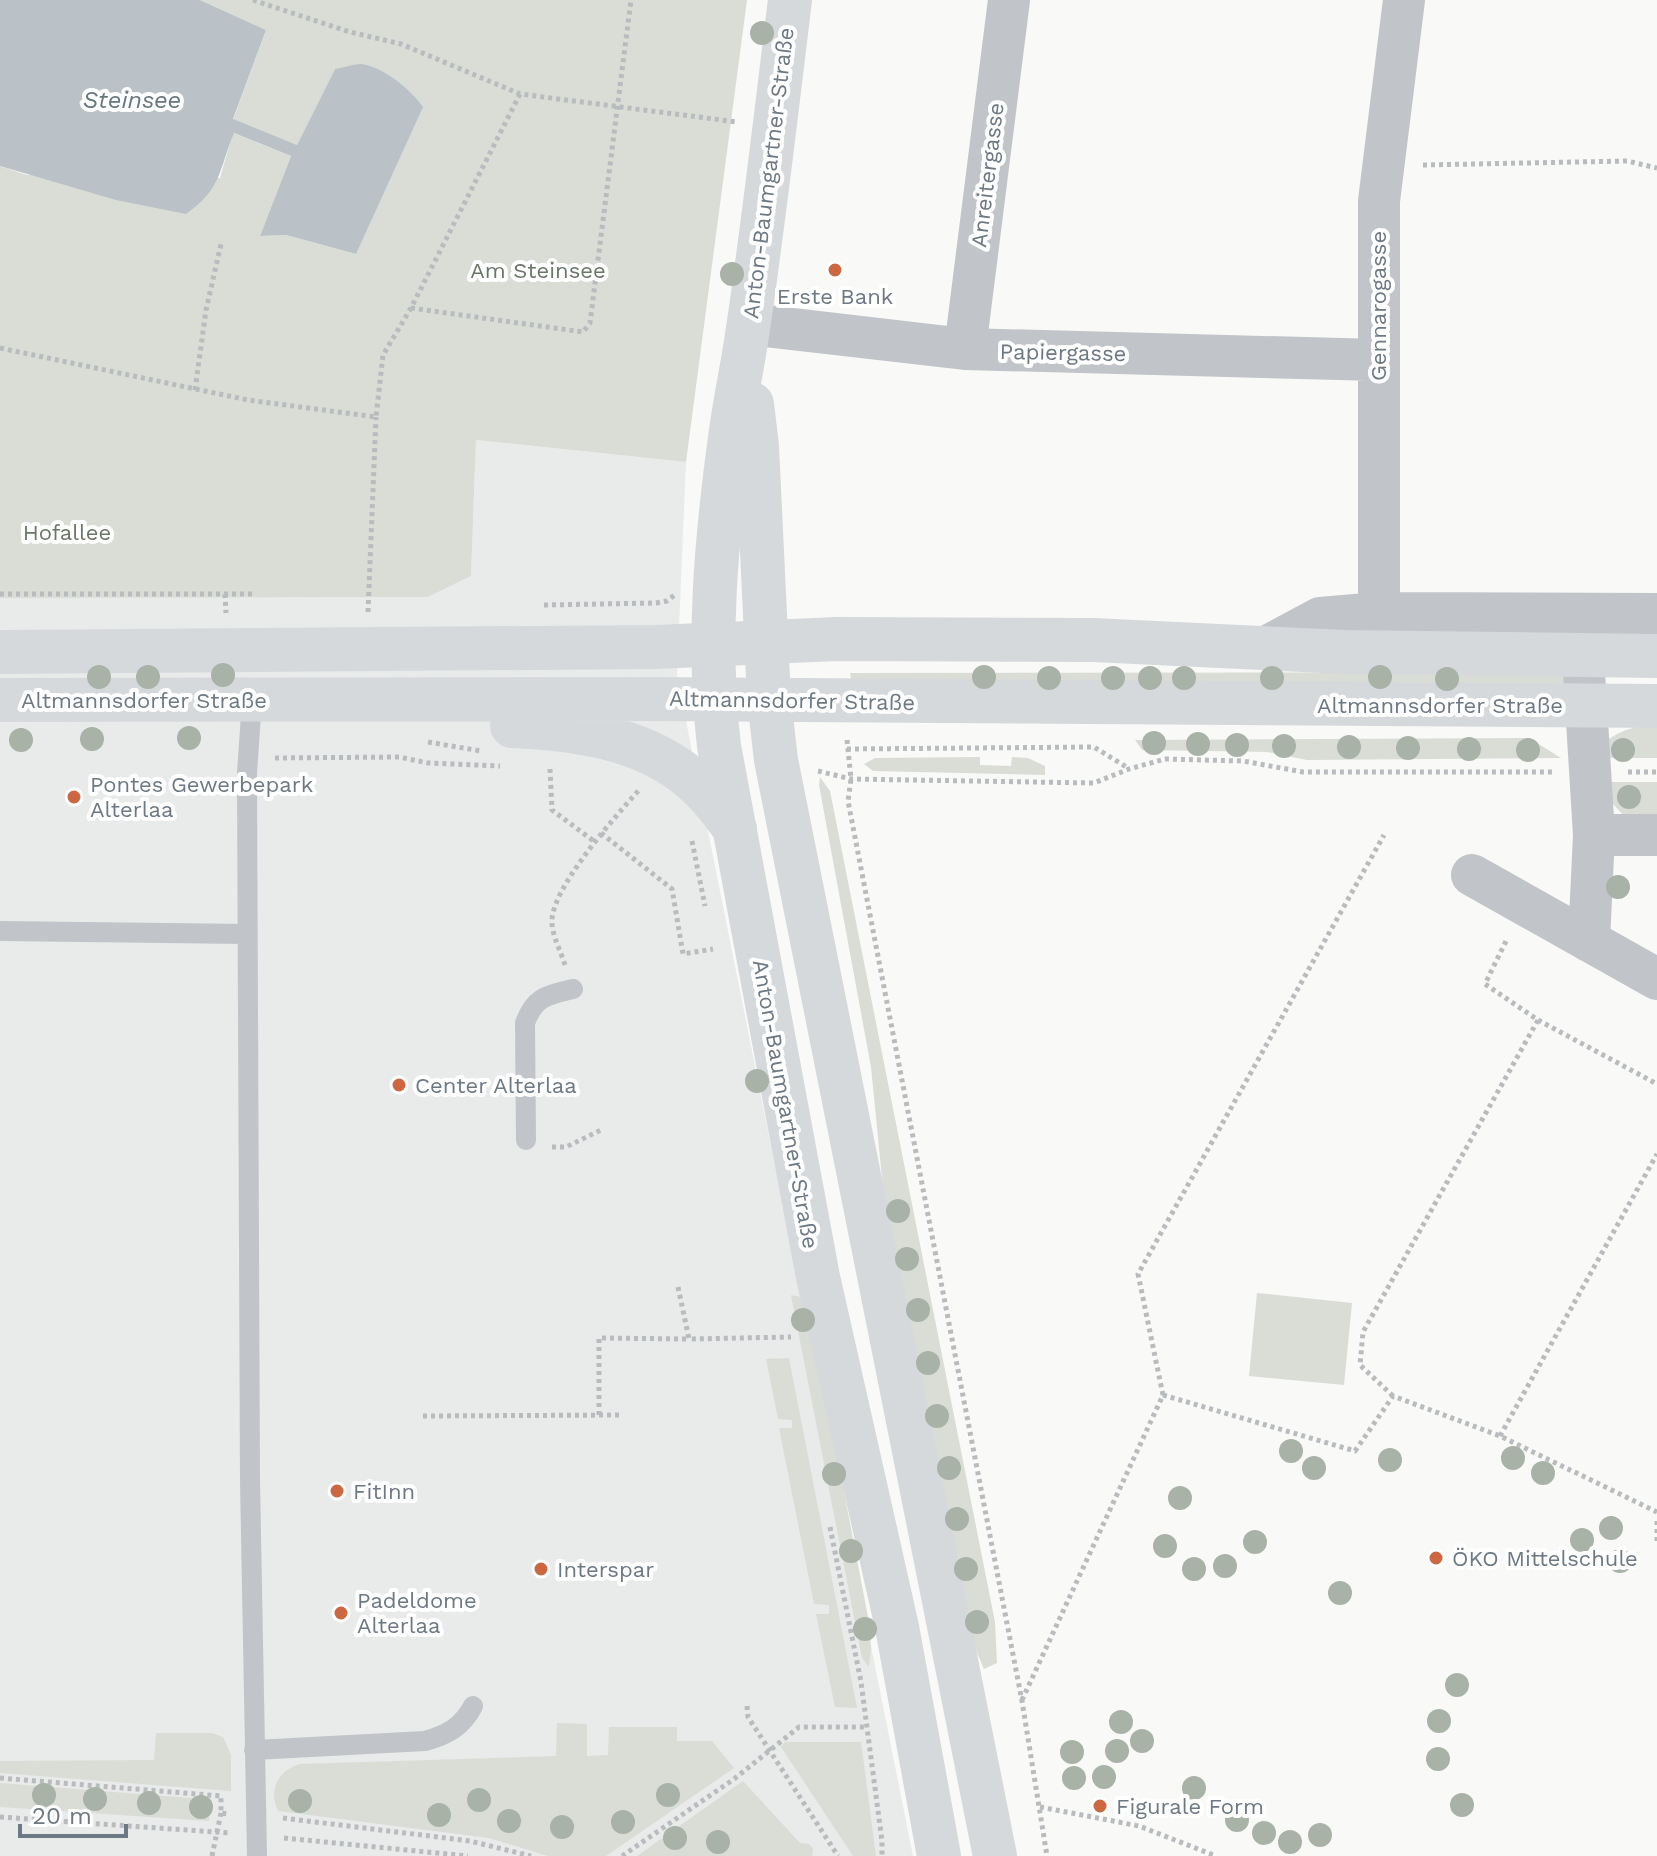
<svg xmlns="http://www.w3.org/2000/svg" width="1657" height="1856" font-family="'Work Sans',sans-serif">
<style>
.built{fill:#e9eaea}
.green{fill:#d9ddd6}
.water{fill:#bac2c7}
.lines{fill:none;stroke-linecap:round;stroke-linejoin:round}
.path{stroke:#b9bcbe;stroke-width:5;stroke-dasharray:4 4;stroke-linecap:butt}
.service{stroke:#c1c4c8;stroke-width:20}
.minor{stroke:#c1c4c8;stroke-width:42}
.secondary{stroke:#d6d9dc;stroke-width:44}
.primary{stroke:#d6d9dc;stroke-width:44}
.tree{fill:#a9b2a7}
.poi-dot{fill:#cd6742;stroke:#fff;stroke-width:3}
.labels{text-anchor:middle;stroke-width:8;stroke-linejoin:round;paint-order:stroke}
.street-label{font-size:22px;fill:#6c7884;stroke:#fff}
.park-label{font-size:22px;fill:#687766;stroke:#fff}
.poi-label{font-size:22px;fill:#6c7884;stroke:#fff;text-anchor:start}
.water-label{font-size:24px;font-style:italic;fill:#67777f;stroke:#fff}
</style>
<rect width="100%" height="100%" fill="#f9f9f7"/>
<!-- built -->
<path class="built" d="M476,440l210,22 -9,214 236,1180h-913v-1258l428,-1 43,-21z"/>
<!-- green -->
<path class="green" d="M200,0h547l-61,462 -210,-22 -5,136 -43,21 -428,1v-432l27,9 193,3 13,-45 58,23 -31,80 26,-1 70,19 -21,-185 -38,76 -64,-25 33,-90z
M1568,672l2,16 -718,-4 -2,-11z
M1657,723v35h-53l2,-17c16,-12 32,-15 51,-18z
M1529,738l32,20 -254,2 -40,-8 -125,-2 -7,-10z
M980,757v8l31,1 1,-9 16,1 17,8v9l-172,-4 -9,-7 11,-6z
M820,777l10,14 165,831 2,41 -13,6 -15,-35 -86,-446 -12,-121 -52,-282z
M1604,782h53v39h-27c-12,-11 -25,-23 -26,-39z
M1257,1293l95,10 -8,82 -95,-9z
M791,1295l10,2 8,12 60,313 2,26 -2,19 -7,-9z
M789,1358l68,350 -22,-1 -19,-93h13v-9l-15,-1 -35,-176h13v-8l-14,-1 -12,-60z
M557,1723l30,1v32l21,-1 1,-28h68v14h35l22,27 -128,88h-58l-59,-18 -211,-27c-10,-22 0,-40 22,-47l256,-8z
M156,1733h56l11,4 8,18v36l-231,-18v-12l154,-1z
M785,1742h76l15,114h-23l-72,-109z
M743,1781l57,62 9,1 4,4 -1,8h-175z
M0,1783l203,16 7,8 -1,14 -209,-14z"/>
<!-- water -->
<path class="water" d="M0,0h200l66,30 -33,89 64,26 38,-76c8,-1 18,-5 26,-5 23,3 49,25 62,43l-67,147 -70,-19 -26,1 31,-80 -57,-23c-15,36 -12,56 -48,81l-70,-14 -116,-34z"/>
<g class="lines">
<!-- path -->
<path class="path" d="M253,0l97,32 51,12 119,50 217,28
M1423,165l204,-4 30,7
M411,308l172,24 7,-9 41,-323
M0,348l248,52 128,17 7,-62 28,-47 109,-214
M195,390l11,-80 15,-66
M0,594h252
M225,594l1,19
M544,605l112,-2 11,-2 9,-7
M368,612l8,-195
M847,740l4,39 -3,22 174,900 25,155
M428,742l53,9
M847,749l247,-2 34,21
M275,758l124,-1 29,6 72,3
M550,769l2,41 43,32
M818,771l33,8 243,4 35,-14 36,-10 78,2 60,11h251
M1628,772h29
M601,833l71,56 11,65 30,-5
M692,841l13,65
M565,965c-4,-13 -12,-28 -13,-41 -3,-34 64,-108 87,-134
M1538,1020l119,64
M552,1147h14l37,-18
M678,1287l11,52 102,-2
M1163,1395l-25,-121 246,-439
M1393,1396l-33,-31 3,-33 175,-312 -53,-36 22,-45
M599,1415v-77l90,1
M423,1416l199,-1
M1500,1436l157,-282
M1657,1521v24
M830,1527l31,155 21,159v15
M1022,1700l141,-305 192,56 38,-55 107,40 157,76
M747,1706l1,11 90,139
M0,1778l221,18v17l8,1
M1040,1807l99,19 77,30
M0,1817l230,16
M283,1818l187,23 61,15
M284,1838l184,18
M212,1856l9,-43
M622,1856l112,-77 65,-52h67"/>
<!-- service -->
<path class="service" d="M252,700l-5,73 3,707 7,376
M0,931l247,3
M526,1140l-1,-117c10,-27 23,-28 48,-34
M254,1750l171,-9c22,-6 37,-14 48,-35"/>
<!-- minor -->
<path class="minor" d="M749,324l216,25 413,11
M965,349l44,-349
M1379,613v-412l25,-201
M1264,648l56,-30 59,-5 278,1
M1583,656l11,179h63
M1472,875l185,104
M1589,941l5,-106"/>
<!-- secondary -->
<path class="secondary" d="M790,0c-14,114 -27,229 -44,342 -5,32 -12,64 -16,96 -14,103 -23,204 -11,308l99,531 79,350 42,229
M752,404l5,42 12,253 7,61 219,1096"/>
<!-- primary -->
<path class="primary" d="M0,652l656,-5 181,-8 256,1 252,12 312,4
M0,700l658,-1 999,7
M512,726c68,3 142,13 191,64 12,11 22,26 32,39"/>
</g>
<!-- trees -->
<g class="tree">
<circle cx="762" cy="33" r="12"/>
<circle cx="732" cy="274" r="12"/>
<circle cx="223" cy="675" r="12"/>
<circle cx="99" cy="677" r="12"/>
<circle cx="148" cy="677" r="12"/>
<circle cx="984" cy="677" r="12"/>
<circle cx="1380" cy="677" r="12"/>
<circle cx="1049" cy="678" r="12"/>
<circle cx="1113" cy="678" r="12"/>
<circle cx="1150" cy="678" r="12"/>
<circle cx="1184" cy="678" r="12"/>
<circle cx="1272" cy="678" r="12"/>
<circle cx="1447" cy="679" r="12"/>
<circle cx="189" cy="738" r="12"/>
<circle cx="92" cy="739" r="12"/>
<circle cx="21" cy="740" r="12"/>
<circle cx="1154" cy="743" r="12"/>
<circle cx="1198" cy="744" r="12"/>
<circle cx="1237" cy="745" r="12"/>
<circle cx="1284" cy="746" r="12"/>
<circle cx="1349" cy="747" r="12"/>
<circle cx="1408" cy="748" r="12"/>
<circle cx="1469" cy="749" r="12"/>
<circle cx="1528" cy="750" r="12"/>
<circle cx="1623" cy="750" r="12"/>
<circle cx="1629" cy="797" r="12"/>
<circle cx="1618" cy="887" r="12"/>
<circle cx="757" cy="1081" r="12"/>
<circle cx="898" cy="1211" r="12"/>
<circle cx="907" cy="1259" r="12"/>
<circle cx="918" cy="1310" r="12"/>
<circle cx="803" cy="1320" r="12"/>
<circle cx="928" cy="1363" r="12"/>
<circle cx="937" cy="1416" r="12"/>
<circle cx="1291" cy="1451" r="12"/>
<circle cx="1513" cy="1458" r="12"/>
<circle cx="1390" cy="1460" r="12"/>
<circle cx="949" cy="1468" r="12"/>
<circle cx="1314" cy="1468" r="12"/>
<circle cx="1543" cy="1473" r="12"/>
<circle cx="834" cy="1474" r="12"/>
<circle cx="1180" cy="1498" r="12"/>
<circle cx="957" cy="1519" r="12"/>
<circle cx="1611" cy="1528" r="12"/>
<circle cx="1582" cy="1540" r="12"/>
<circle cx="1255" cy="1542" r="12"/>
<circle cx="1165" cy="1546" r="12"/>
<circle cx="851" cy="1551" r="12"/>
<circle cx="1620" cy="1561" r="12"/>
<circle cx="1225" cy="1566" r="12"/>
<circle cx="966" cy="1569" r="12"/>
<circle cx="1194" cy="1569" r="12"/>
<circle cx="1340" cy="1593" r="12"/>
<circle cx="977" cy="1622" r="12"/>
<circle cx="865" cy="1629" r="12"/>
<circle cx="1457" cy="1685" r="12"/>
<circle cx="1439" cy="1721" r="12"/>
<circle cx="1121" cy="1722" r="12"/>
<circle cx="1142" cy="1741" r="12"/>
<circle cx="1117" cy="1751" r="12"/>
<circle cx="1072" cy="1752" r="12"/>
<circle cx="1438" cy="1759" r="12"/>
<circle cx="1104" cy="1777" r="12"/>
<circle cx="1074" cy="1778" r="12"/>
<circle cx="1194" cy="1788" r="12"/>
<circle cx="44" cy="1795" r="12"/>
<circle cx="668" cy="1795" r="12"/>
<circle cx="95" cy="1799" r="12"/>
<circle cx="479" cy="1800" r="12"/>
<circle cx="300" cy="1801" r="12"/>
<circle cx="149" cy="1803" r="12"/>
<circle cx="1462" cy="1805" r="12"/>
<circle cx="201" cy="1807" r="12"/>
<circle cx="439" cy="1815" r="12"/>
<circle cx="1237" cy="1820" r="12"/>
<circle cx="509" cy="1821" r="12"/>
<circle cx="623" cy="1822" r="12"/>
<circle cx="562" cy="1827" r="12"/>
<circle cx="1264" cy="1833" r="12"/>
<circle cx="1320" cy="1835" r="12"/>
<circle cx="675" cy="1838" r="12"/>
<circle cx="718" cy="1842" r="12"/>
<circle cx="1290" cy="1842" r="12"/>
</g>
<!-- markers -->
<g class="poi-dot">
<circle cx="835" cy="270" r="8"/>
<circle cx="74" cy="797" r="8"/>
<circle cx="399" cy="1085" r="8"/>
<circle cx="337" cy="1491" r="8"/>
<circle cx="1436" cy="1558" r="8"/>
<circle cx="541" cy="1569" r="8"/>
<circle cx="341" cy="1613" r="8"/>
<circle cx="1100" cy="1806" r="8"/>
</g>
<g class="labels">
<!-- street labels -->
<g class="street-label">
<text transform="translate(768 173) rotate(-83)" y="8">Anton-Baumgartner-Straße</text>
<text transform="translate(987 175) rotate(-83)" y="8">Anreitergasse</text>
<text transform="translate(1378 306) rotate(-90)" y="8">Gennarogasse</text>
<text transform="translate(1063 352) rotate(1)" y="8">Papiergasse</text>
<text x="144" y="708">Altmannsdorfer Straße</text>
<text transform="translate(792 700) rotate(1)" y="8">Altmannsdorfer Straße</text>
<text x="1440" y="713">Altmannsdorfer Straße</text>
<text transform="translate(786 1104) rotate(80)" y="8">Anton-Baumgartner-Straße</text>
</g>
<!-- park labels -->
<g class="park-label">
<text x="538" y="278">Am Steinsee</text>
<text x="67" y="540">Hofallee</text>
</g>
<!-- poi labels -->
<g class="poi-label">
<text x="835" y="304" text-anchor="middle">Erste Bank</text>
<text x="90" y="792">Pontes Gewerbepark<tspan x="90" dy="25">Alterlaa</tspan></text>
<text x="415" y="1093">Center Alterlaa</text>
<text x="353" y="1499">FitInn</text>
<text x="1452" y="1566">ÖKO Mittelschule</text>
<text x="557" y="1577">Interspar</text>
<text x="357" y="1608">Padeldome<tspan x="357" dy="25">Alterlaa</tspan></text>
<text x="1116" y="1814">Figurale Form</text>
</g>
<!-- water labels -->
<g class="water-label">
<text x="132" y="108">Steinsee</text>
</g>
</g>
<!-- scale -->
<path d="M20 1824v12h106v-12" fill="none" stroke="#6c7884" stroke-width="4"/>
<text x="32" y="1824" font-size="24" fill="#6c7884" stroke="#ffffff" stroke-width="6" paint-order="stroke">20 m</text>
</svg>
